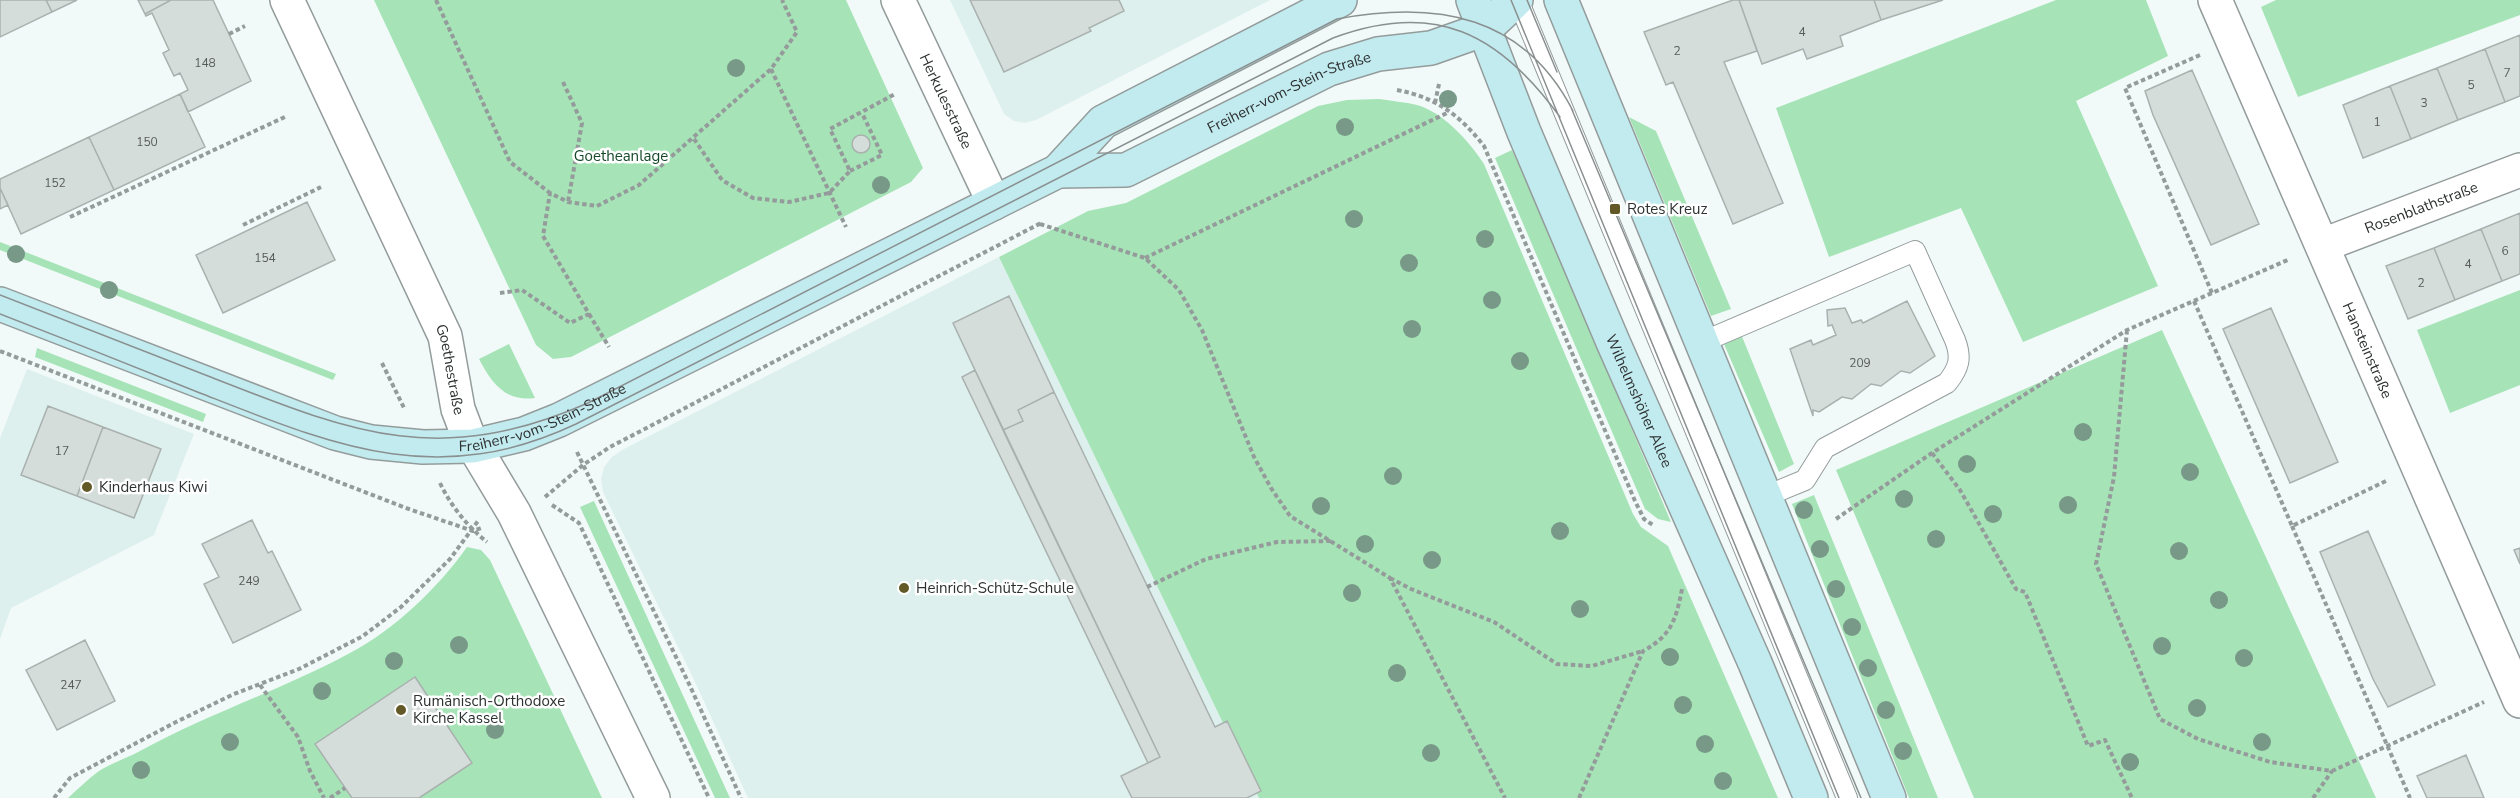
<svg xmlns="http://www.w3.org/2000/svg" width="2520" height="798" font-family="'Nunito Sans',sans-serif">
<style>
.built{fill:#ddf0ee}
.green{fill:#a6e4b7}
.building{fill:#d5ddda;stroke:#a9b1ae;stroke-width:1.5}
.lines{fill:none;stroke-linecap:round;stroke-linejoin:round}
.lane-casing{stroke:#949c9b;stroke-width:22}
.street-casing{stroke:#949c9b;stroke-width:36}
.secondary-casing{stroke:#949c9b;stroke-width:36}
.path{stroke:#959b9b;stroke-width:4;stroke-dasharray:4.5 3;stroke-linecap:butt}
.lane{stroke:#fff;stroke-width:20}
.street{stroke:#fff;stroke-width:33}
.secondary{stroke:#c2ebf0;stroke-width:33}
.tram{stroke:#8a9090;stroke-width:1.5}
.tree{fill:#789987}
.poi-dot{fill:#635926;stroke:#fff;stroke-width:2}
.labels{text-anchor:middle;stroke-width:5;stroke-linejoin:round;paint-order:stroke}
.number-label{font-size:12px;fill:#585c5b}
.street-label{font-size:15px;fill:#2e3131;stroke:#fff}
.park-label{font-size:15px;fill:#154929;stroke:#fff}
.poi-label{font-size:15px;fill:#2e3131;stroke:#fff;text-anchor:start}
</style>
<rect width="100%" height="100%" fill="#f1faf9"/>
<path class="built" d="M950 0H1270L1036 120 1025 123 1014 121 1004 114Z
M999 257 1259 798H748L696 684 603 492 601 479 604 467 612 457 622 450Z
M27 369 194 434 154 535 11 608 0 639V438Z"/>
<path class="green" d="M374 0H846L923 168 911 182 571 357 553 359 536 345Z
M2056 0H2146L2168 56 2076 101 2158 286 2023 342 1961 208 1829 257 1776 108Z
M2276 0H2520V15L2298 97 2261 7Z
M1379 99C1391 101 1405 102 1417 105 1443 112 1470 142 1484 164L1633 514 1641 527 1668 546 1778 798H1259L999 257 1088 211 1126 203 1318 106 1347 100Z
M1629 117 1656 131 1731 309 1711 316Z
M1512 150 1529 185 1671 522 1658 519 1645 509 1495 158Z
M0 242 336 374 333 380 0 250Z
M2520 290V385L2450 413 2417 330Z
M2162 330 2376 798H1974L1836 470Z
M1741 334 1794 464 1779 472 1724 344Z
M509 344 535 398C506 402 492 384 479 359Z
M37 348 206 414 203 422 35 357Z
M1814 495 1938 798H1909L1792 504Z
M594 501 730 798H715L580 507Z
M467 547 481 550 490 560 602 798H68C78 789 88 779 99 771 112 763 127 758 140 751 208 714 281 690 350 653 394 630 438 588 467 547Z"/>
<path class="building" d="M0 0H46L52 12 0 37Z
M46 0H77L52 12Z
M138 0H171L145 14Z
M213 0 251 81 188 112 180 94 188 90 180 73 174 76 163 53 169 50 152 13 146 16 145 14 171 0Z
M970 0H1119L1124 11 1089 28 1091 31 1004 72Z
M1733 0H1739L1757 51 1724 62 1783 203 1733 224 1673 82 1666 85 1644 32Z
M1739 0H1874L1881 20 1840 36 1843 46 1807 59 1803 49 1762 64Z
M1874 0H1943L1881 20Z
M2520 35V96L2505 102 2485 49Z
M2485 49 2505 102 2458 120 2437 68Z
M2437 68 2458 120 2411 139 2390 86Z
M2192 70 2259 224 2211 245 2153 115 2145 91Z
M2390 86 2411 139 2363 158 2343 105Z
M180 94 205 147 114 190 89 137Z
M852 144a9 9 0 1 1 18 0a9 9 0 1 1-18 0Z
M89 137 114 190 21 234 0 188V179Z
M0 188 8 205 0 209Z
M307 202 335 260 223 313 196 255Z
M2520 213V274L2502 281 2481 229Z
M2481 229 2502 281 2455 300 2434 248Z
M2434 248 2455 300 2408 319 2386 266Z
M1009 296 1054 392 1018 410 1023 421 1003 430 953 323Z
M1907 301 1935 356 1910 373 1901 371 1881 386 1871 384 1852 399 1842 397 1819 412 1813 410V416L1790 349 1811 340 1813 345 1836 335 1832 325 1828 326 1827 310 1845 308 1852 323 1861 320 1863 323Z
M2271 308 2338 462 2290 483 2223 329Z
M975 370 1160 757 1148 763 962 377Z
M1054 392 1215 727 1227 721 1261 791 1247 798H1132L1121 776 1160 757 1003 430 1023 421 1018 410Z
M48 406 103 427 77 496 21 475Z
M103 427 161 449 134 518 77 496Z
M252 520 268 553 272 551 301 610 233 643 204 584 219 577 202 544Z
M2368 531 2435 685 2388 707 2373 679 2320 552Z
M2520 548V564L2514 550Z
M85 640 115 701 57 730 26 670Z
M415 677 472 763 419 798H352L315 744Z
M2466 755 2484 798H2427L2417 776Z"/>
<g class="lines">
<defs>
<path id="lane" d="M1518 0 1847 798
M1700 343 1915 251 1955 340C1962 358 1959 368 1947 383L1825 448 1805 480 1764 497"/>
<g id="street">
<path id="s1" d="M287 0 445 336 458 409 469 438 514 513 653 798"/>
<path id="s2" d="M898 0 994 203"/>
<path id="s3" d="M2215 0 2520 701"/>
<path id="s4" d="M2323 245 2520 170"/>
</g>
<g id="secondary">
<path id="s5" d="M1473 0 1524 132 1613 342 1755 663 1811 798"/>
<path d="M1561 0 1889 798"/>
<path id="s6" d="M1058 171 1126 170 1329 69 1378 54 1431 48 1485 29 1516 0"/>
<path id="s7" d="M0 304 335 433 371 442 423 447 473 446 524 434 559 420 1058 171 1103 122 1340 0"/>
</g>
</defs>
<use href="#lane" class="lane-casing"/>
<use href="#street" class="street-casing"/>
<use href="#secondary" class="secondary-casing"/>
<path class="path" d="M436 0 510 162 550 193
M229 34 245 26
M2200 55 2125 88 2212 293
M771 69 846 227
M563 82 582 123 568 202
M1397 90C1435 97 1460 115 1484 146L1635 501 1644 519 1653 525
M1435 103 1439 84
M694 139 722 180 753 198 789 202 829 193 850 171 830 129 895 94
M850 171 882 155 862 113
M70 217 287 116
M1040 224 1145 258 1179 290 1202 330 1254 457 1271 488 1290 516 1390 578 1505 798
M243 225 321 187
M1145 258 1449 112
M500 293 522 290 570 323 589 314 543 236 550 193 568 202 597 206 639 185 771 69 797 32 782 0
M2194 301 2292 526 2386 481
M589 314 609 347
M2127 330 2114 477 2096 564 2160 719 2198 739 2270 762 2332 771 2484 702
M0 351 406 508 473 531 481 528
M382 363 404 408
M577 452 690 686 741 798
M1932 453 1960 490 2016 589 2025 592 2088 746 2105 740 2132 798
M440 483C451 506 467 526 487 542
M545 497 583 465 610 447 1041 223
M552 505 579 523 709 798
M1836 519 1932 453 2127 330 2290 259
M2292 526 2410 798
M1390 578 1411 589 1494 622 1557 664 1592 666 1643 651
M1147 587 1206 559 1277 542 1331 541
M260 685 298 737 310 771 324 798
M54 798 70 778 176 722 234 694 299 669 363 636 401 607 450 559 478 521
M330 798 345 788
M1579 798 1643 651C1671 636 1676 620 1682 589
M2313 798 2332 771"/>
<use href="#lane" class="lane"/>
<use href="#street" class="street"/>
<use href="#secondary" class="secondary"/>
<path class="tram" d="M1511 0 1839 798
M1527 0 1557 72
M1570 105 1861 798
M0 295C69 322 138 349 208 376 351 432 437 469 588 403L1337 19C1439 0 1524 16 1573 111
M0 314C67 340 133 366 200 393 333 445 436 490 576 424L1333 38C1435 0 1499 33 1560 117"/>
</g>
<g class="tree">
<circle cx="736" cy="68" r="9"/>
<circle cx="1448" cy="99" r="9"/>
<circle cx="1345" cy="127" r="9"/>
<circle cx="881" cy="185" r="9"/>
<circle cx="1354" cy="219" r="9"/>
<circle cx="1485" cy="239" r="9"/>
<circle cx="16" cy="254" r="9"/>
<circle cx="1409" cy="263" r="9"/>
<circle cx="109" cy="290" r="9"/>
<circle cx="1492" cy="300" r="9"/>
<circle cx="1412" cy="329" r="9"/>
<circle cx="1520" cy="361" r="9"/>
<circle cx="2083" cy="432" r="9"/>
<circle cx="1967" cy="464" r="9"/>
<circle cx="2190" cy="472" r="9"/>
<circle cx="1393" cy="476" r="9"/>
<circle cx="1904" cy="499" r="9"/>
<circle cx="2068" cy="505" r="9"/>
<circle cx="1321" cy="506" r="9"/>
<circle cx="1804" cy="510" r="9"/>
<circle cx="1993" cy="514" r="9"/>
<circle cx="1560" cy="531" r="9"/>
<circle cx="1936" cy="539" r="9"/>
<circle cx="1365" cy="544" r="9"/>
<circle cx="1820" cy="549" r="9"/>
<circle cx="2179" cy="551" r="9"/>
<circle cx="1432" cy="560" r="9"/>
<circle cx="1836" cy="589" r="9"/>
<circle cx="1352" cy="593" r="9"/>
<circle cx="2219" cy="600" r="9"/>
<circle cx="1580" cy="609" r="9"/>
<circle cx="1852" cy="627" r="9"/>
<circle cx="459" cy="645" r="9"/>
<circle cx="2162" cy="646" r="9"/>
<circle cx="1670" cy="657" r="9"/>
<circle cx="2244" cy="658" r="9"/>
<circle cx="394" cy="661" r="9"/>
<circle cx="1868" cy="668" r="9"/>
<circle cx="1397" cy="673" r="9"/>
<circle cx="322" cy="691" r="9"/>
<circle cx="1683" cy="705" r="9"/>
<circle cx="2197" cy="708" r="9"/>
<circle cx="1886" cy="710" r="9"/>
<circle cx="495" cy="730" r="9"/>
<circle cx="230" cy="742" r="9"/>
<circle cx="2262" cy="742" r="9"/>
<circle cx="1705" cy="744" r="9"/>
<circle cx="1903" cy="751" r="9"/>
<circle cx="1431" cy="753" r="9"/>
<circle cx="2130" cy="762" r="9"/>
<circle cx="141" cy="770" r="9"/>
<circle cx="1723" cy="781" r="9"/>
</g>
<g class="poi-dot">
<rect x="1609" y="203" width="12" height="12" rx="3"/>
<circle cx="87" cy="487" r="6"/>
<circle cx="904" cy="588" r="6"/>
<circle cx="401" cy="710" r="6"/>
</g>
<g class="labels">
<g class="number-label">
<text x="1802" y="36">4</text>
<text x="1677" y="55">2</text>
<text x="205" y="67">148</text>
<text x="2507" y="77">7</text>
<text x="2471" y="89">5</text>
<text x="2424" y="107">3</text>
<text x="2377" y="126">1</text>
<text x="147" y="146">150</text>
<text x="55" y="187">152</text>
<text x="2505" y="255">6</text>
<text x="265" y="262">154</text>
<text x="2468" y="268">4</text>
<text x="2421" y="287">2</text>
<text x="1860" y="367">209</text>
<text x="62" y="455">17</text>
<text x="249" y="585">249</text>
<text x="71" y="689">247</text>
</g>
<g class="street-label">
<text dy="5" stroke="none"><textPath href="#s6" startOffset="249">Freiherr-vom-Stein-Straße</textPath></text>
<text dy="5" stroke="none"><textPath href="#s2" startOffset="112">Herkulesstraße</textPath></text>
<text dy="5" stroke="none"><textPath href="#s4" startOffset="105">Rosenblathstraße</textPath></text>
<text dy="5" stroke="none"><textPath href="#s3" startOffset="382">Hansteinstraße</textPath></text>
<text dy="5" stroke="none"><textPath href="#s1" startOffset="405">Goethestraße</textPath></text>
<text dy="5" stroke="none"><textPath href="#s5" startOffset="434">Wilhelmshöher Allee</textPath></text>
<text dy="5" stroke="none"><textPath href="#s7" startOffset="573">Freiherr-vom-Stein-Straße</textPath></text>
</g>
<g class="park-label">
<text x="621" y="161">Goetheanlage</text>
</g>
<g class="poi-label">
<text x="1627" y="214">Rotes Kreuz</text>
<text x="99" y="492">Kinderhaus Kiwi</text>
<text x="916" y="593">Heinrich-Schütz-Schule</text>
<text x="413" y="706">Rumänisch-Orthodoxe<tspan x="413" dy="17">Kirche Kassel</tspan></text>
</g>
</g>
</svg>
